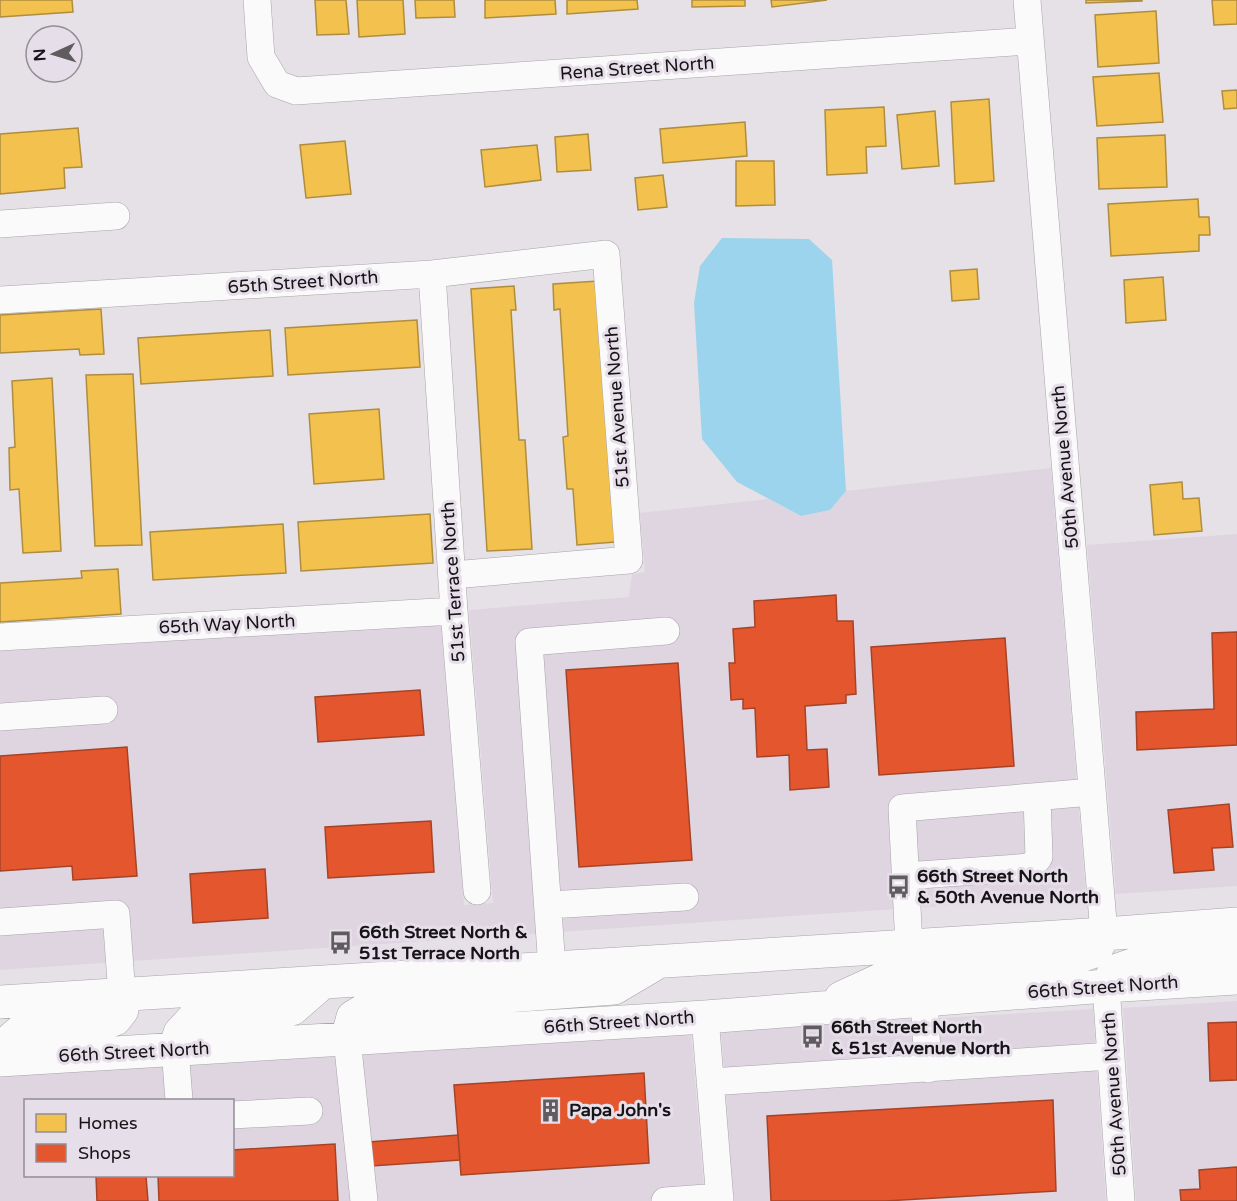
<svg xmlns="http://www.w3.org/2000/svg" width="1237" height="1201" font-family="'Varela Round',sans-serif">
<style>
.built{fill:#ded5e0;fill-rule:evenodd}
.water{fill:#9cd4ed}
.homes{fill:#f2c14e;stroke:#b08d3e;stroke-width:1.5}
.shops{fill:#e4572e;stroke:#a64327;stroke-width:1.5}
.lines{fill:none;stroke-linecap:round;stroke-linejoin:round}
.minor-casing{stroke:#a7a3a8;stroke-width:28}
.major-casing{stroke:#a7a3a8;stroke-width:34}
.minor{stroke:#fbfafb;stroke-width:27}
.major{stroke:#fbfafb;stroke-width:33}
.labels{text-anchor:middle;stroke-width:6;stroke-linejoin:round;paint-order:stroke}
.street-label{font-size:18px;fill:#171417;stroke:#e6dee9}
.poi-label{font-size:18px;font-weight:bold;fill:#171417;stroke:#e6dee9;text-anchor:start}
</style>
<rect width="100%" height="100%" fill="#e5e1e6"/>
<path class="built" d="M1051 468 1086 896 0 970V651L441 625 464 905 493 903 469 610 629 597 632 574 645 572 640 513 768 499 801 516 830 510 846 491Z
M1237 534V886L1116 894 1087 545Z
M1237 1001V1201H1136L1123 1008Z
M1093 1009 1106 1201H734L721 1031Z
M691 1033 705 1201H0V1075ZM26 1100H232V1176H26Z"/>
<path class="water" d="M722 238 809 239 832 260 846 491 830 510 801 516 737 482 702 439 694 303 700 266Z"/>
<path class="homes" d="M0 0H72L73 12 0 17Z
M315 0H346L349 34 317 35Z
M357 0H403L405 34 359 37Z
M415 0H454L455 17 416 18Z
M485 0H555L556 14 485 18Z
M567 0H637L638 9 567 14Z
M692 0H745V6L692 7Z
M771 0H827L772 7Z
M1086 0H1142V1L1086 3Z
M1212 0H1237V24L1214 25Z
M1156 11 1159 63 1098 67 1095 15Z
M1159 73 1163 122 1097 126 1093 77Z
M1237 90V108L1224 109 1222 91Z
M989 99 994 181 955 184 951 102Z
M884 107 886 146 866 147 867 173 827 175 825 110Z
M935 111 939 166 902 169 897 115Z
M745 122 747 156 663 163 660 129Z
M78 128 82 167 64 168 65 188 0 194V134Z
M588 134 591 170 557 172 555 137Z
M1165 135 1167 187 1099 189 1097 138Z
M345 141 351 194 306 198 300 145Z
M537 145 541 180 485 187 481 150Z
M736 161H774L775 205 736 206Z
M663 175 667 207 638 210 635 178Z
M1198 199 1199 217H1209L1210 235H1199V251L1111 256 1108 204Z
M977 269 979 299 952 301 950 271Z
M1163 277 1166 320 1126 323 1124 280Z
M598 281 615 542 577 545 573 489H567L563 437 568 436 560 309 554 310 553 284Z
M514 286 516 310H511L519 440H525L532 549 487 551 471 289Z
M101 309 104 354 80 355 79 349 0 353V315Z
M417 320 420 367 288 375 285 328Z
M270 330 273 376 141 384 138 338Z
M133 374 142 545 95 546 86 375Z
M52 378 61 551 23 553 19 489 10 490 9 448 15 447 12 381Z
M379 409 384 479 314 484 309 414Z
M1182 482 1183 499 1199 498 1202 531 1154 535 1150 485Z
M430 514 433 563 301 571 298 522Z
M283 524 286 573 153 580 150 532Z
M118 569 121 614 0 622V583L82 578 81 571Z"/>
<path class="shops" d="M836 595 837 621H853L856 694 846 695V703L805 706 807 750 827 749 829 787 790 790 789 755 757 757 755 708 743 709V699L731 700 729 663H735L733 629 755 627 754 601Z
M1237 632V745L1137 750 1136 712 1214 709 1212 633Z
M1005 638 1014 766 879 775 871 647Z
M678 663 692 860 579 867 566 670Z
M420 690 424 735 318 742 315 697Z
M127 747 137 876 73 880 72 866 0 871V756Z
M1229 804 1233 847 1212 848 1214 870 1174 873 1168 810Z
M431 821 434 872 328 878 325 827Z
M265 869 268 918 193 923 190 874Z
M1237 1022V1080L1210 1081 1208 1023Z
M644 1073 649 1163 461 1175 454 1085Z
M1053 1100 1056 1191 885 1201H771L767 1116Z
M458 1135 460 1160 371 1166 369 1142Z
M335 1144 338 1201H159L158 1176H232V1150Z
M1237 1167V1201H1181L1180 1190 1200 1189 1199 1170Z
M96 1176H146L148 1201H97Z"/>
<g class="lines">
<defs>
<path id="minor" d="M257 0 261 57 277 84 296 91 1030 41
M1027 0 1104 934
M0 224 116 216
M432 274 454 611 477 891
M0 300 432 274 606 254 629 560 453 575
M0 637 454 611
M0 717 104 710
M905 876 1031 867 1039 857 1037 797
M549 905 685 897
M0 922 116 914 122 995
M909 946 902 808 1092 792
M552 968 529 642 666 631
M1106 986 1121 1201
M924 1000 928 1069
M705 1017 720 1201
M347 1039 364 1201
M175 1049 179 1100
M710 1082 1111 1056
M232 1115 309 1111
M665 1201 720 1197"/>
<path id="major" d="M1109 982 1115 971 1152 958 1237 952
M841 998 891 975 1063 962 1095 951 1104 934
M0 1002 1104 934 1237 924
M347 1039 353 1017 371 1006 614 988 653 965
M0 1049 22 1030 100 1024 115 1019 122 1010V995
M175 1049 180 1033 192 1020 208 1017 292 1009 323 982
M0 1060 705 1017 1106 986 1237 978"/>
</defs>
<use href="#minor" class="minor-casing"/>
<use href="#major" class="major-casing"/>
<use href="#minor" class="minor"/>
<use href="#major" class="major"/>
</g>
<defs>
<symbol id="bus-bare" viewBox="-9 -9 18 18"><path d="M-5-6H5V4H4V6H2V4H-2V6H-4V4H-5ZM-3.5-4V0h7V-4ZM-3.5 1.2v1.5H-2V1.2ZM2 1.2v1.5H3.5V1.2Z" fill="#5f5c5f" stroke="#e6dee9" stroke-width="2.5" paint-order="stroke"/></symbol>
<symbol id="building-bare" viewBox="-9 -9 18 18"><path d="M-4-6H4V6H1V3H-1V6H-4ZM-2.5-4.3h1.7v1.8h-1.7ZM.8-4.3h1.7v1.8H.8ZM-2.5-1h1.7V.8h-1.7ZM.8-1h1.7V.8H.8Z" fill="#5f5c5f" stroke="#e6dee9" stroke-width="2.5" paint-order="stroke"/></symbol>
</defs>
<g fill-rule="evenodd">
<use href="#bus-bare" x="882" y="870" width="33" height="33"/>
<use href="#bus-bare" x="324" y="926" width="33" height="33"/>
<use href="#bus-bare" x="796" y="1020" width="33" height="33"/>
<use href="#building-bare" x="534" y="1094" width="33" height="33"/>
</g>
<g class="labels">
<g class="street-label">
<text transform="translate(637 68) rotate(-4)" y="6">Rena Street North</text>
<text transform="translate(303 282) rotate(-4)" y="6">65th Street North</text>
<text transform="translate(617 407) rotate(-94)" y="6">51st Avenue North</text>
<text transform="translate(1065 467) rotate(-95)" y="6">50th Avenue North</text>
<text transform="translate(453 582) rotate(-94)" y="6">51st Terrace North</text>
<text transform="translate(227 624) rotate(-3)" y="6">65th Way North</text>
<text transform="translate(1103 987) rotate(-4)" y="6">66th Street North</text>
<text transform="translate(619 1022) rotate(-4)" y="6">66th Street North</text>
<text transform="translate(134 1052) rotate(-3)" y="6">66th Street North</text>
<text transform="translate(1114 1094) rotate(-94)" y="6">50th Avenue North</text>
</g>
<g class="poi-label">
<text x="917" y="882">66th Street North<tspan x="917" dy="21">&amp; 50th Avenue North</tspan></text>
<text x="359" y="938">66th Street North &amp;<tspan x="359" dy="21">51st Terrace North</tspan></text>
<text x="831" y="1033">66th Street North<tspan x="831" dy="21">&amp; 51st Avenue North</tspan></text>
<text x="569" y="1116">Papa John's</text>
</g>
</g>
<rect x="24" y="1099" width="210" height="78" fill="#e6dee9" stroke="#938d95" stroke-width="1.5"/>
<rect x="36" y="1114" width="30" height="18" fill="#f2c14e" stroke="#938d95" stroke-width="1.5"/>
<text x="78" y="1129" font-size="18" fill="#171417">Homes</text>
<rect x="36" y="1144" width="30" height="18" fill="#e4572e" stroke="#938d95" stroke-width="1.5"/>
<text x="78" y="1159" font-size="18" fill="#171417">Shops</text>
<g transform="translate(54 54) rotate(266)"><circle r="28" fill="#e6dee9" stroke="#938d95" stroke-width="1.5"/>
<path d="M0-4.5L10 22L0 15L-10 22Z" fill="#5f5c5f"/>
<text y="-9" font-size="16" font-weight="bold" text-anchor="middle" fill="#171417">N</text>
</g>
</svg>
